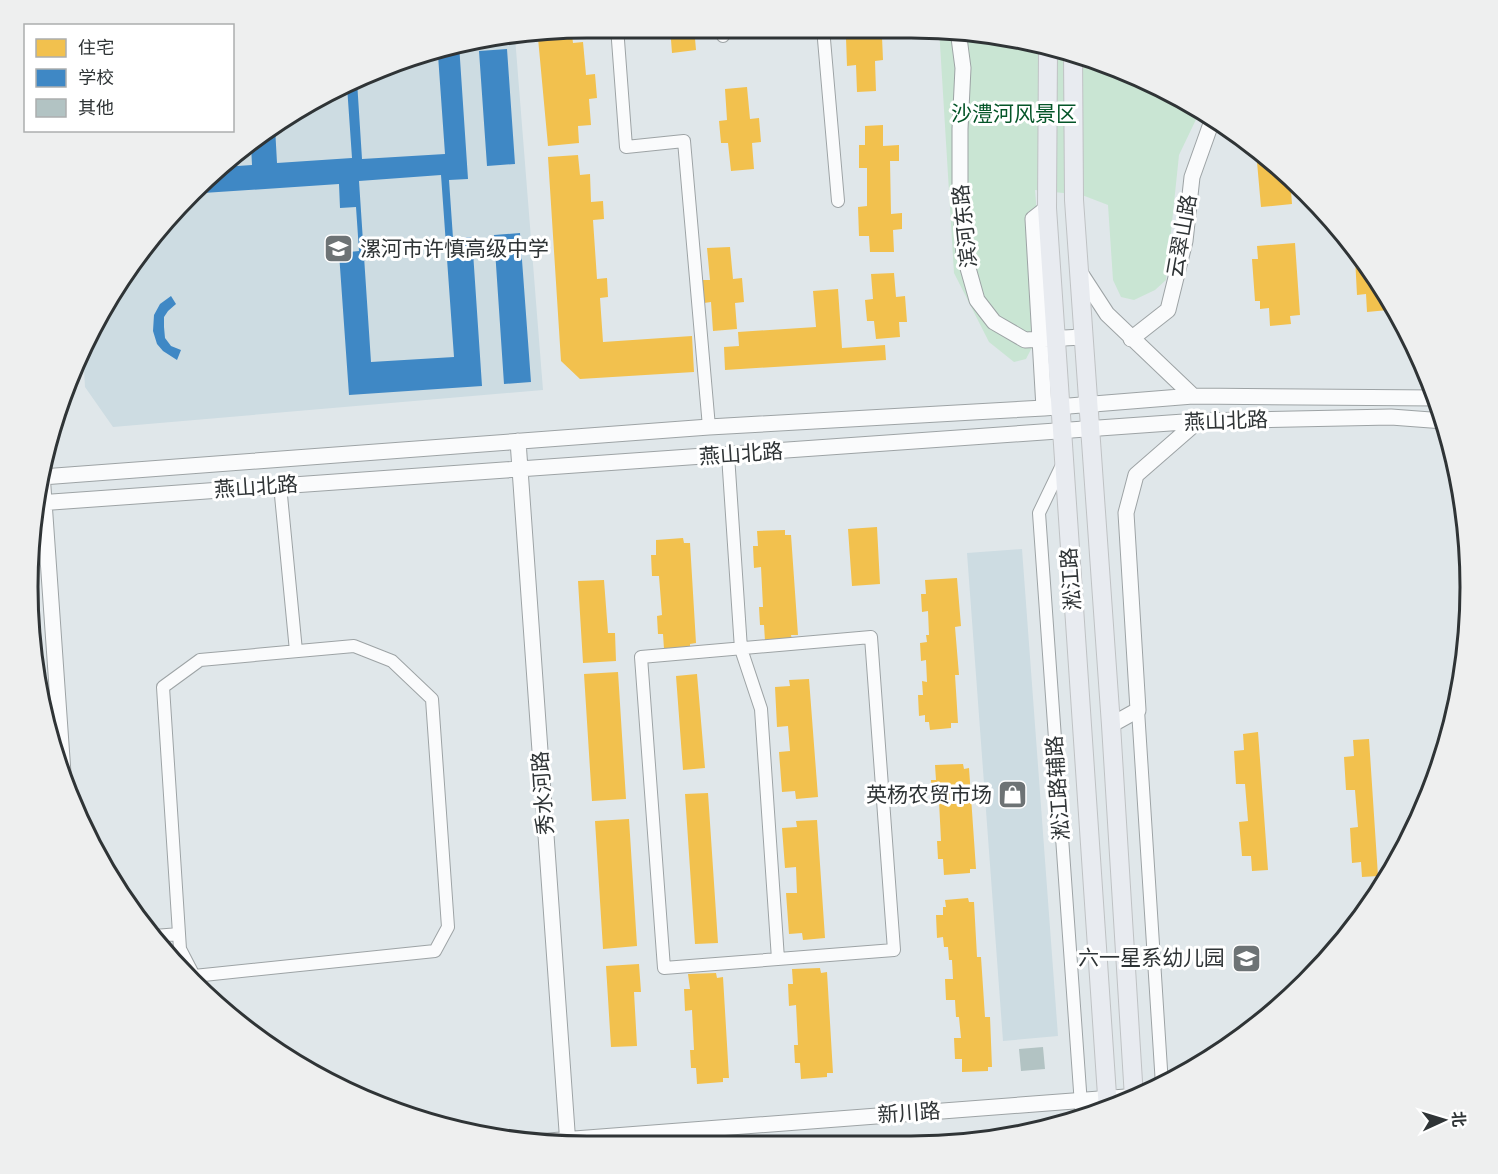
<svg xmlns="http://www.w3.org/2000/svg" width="1498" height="1174" font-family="Ubuntu,'Noto Sans SC',sans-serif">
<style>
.built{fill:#cddce2}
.park{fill:#c9e5d3}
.homes{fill:#f2c14e}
.schools{fill:#3f88c5;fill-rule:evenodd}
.building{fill:#b2c3c3}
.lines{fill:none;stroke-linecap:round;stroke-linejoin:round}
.minor-casing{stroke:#9da3a5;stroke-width:14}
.tertiary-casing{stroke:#9da3a5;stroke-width:17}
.primary-casing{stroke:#bfc2c4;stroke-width:20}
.minor{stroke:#fafbfc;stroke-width:12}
.tertiary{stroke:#fafbfc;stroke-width:15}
.primary{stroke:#e8ebf0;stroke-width:18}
.labels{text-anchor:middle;stroke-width:6;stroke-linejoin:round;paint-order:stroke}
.park-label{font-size:21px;fill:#045528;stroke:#fff}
.street-label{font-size:21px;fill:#2f3436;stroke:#fff}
.poi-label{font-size:21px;fill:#2f3436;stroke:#fff;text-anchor:end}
.rim{fill:none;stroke:#2f3436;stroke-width:3}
</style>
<rect width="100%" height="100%" fill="#e0e7ea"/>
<path class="built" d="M515 37 543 390 113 427 85 387 83 353 102 307 191 191 307 102 442 46Z
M1022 549 1058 1036 1003 1041 967 553Z"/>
<path class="park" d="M939 28H947L1091 57 1191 102 1201 109 1179 155 1166 280 1155 290 1134 300 1121 297 1113 280 1108 205 1082 195 1035 190 1046 320 1026 359 1014 362 989 342 954 273Z"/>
<path class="homes" d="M670 27H694L696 50 672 53Z
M851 28H874V37H882L883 60 875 61 876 91 857 92 856 65 847 66 846 38H852Z
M572 35 573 43 583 42 586 75 595 74 597 98 589 99 591 125 578 126 579 143 548 146 538 38Z
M747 87 750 119 759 118 761 142 752 143 754 169 731 171 728 143H721L719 121 727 120 725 89Z
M883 125V146L899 145V161H890L891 214 902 213V229L893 230 894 252H870L869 236H859L858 207 867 206V168H859V145H865V126Z
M578 155 580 175 590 174 591 202 603 201 604 219 593 220 597 279 607 278 608 297 600 298 603 342 692 336 694 372 580 379 561 361 548 157Z
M1273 161 1290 178 1292 204 1261 207 1257 162Z
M1295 243 1300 315 1290 316 1291 324 1270 326 1269 308 1260 309V301H1255L1252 259H1258L1257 246Z
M730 247 733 279 742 278 744 302 735 303 737 329 713 331 711 302 704 303 702 280H710L707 248Z
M1355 257 1391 301 1387 302 1388 310 1367 312 1366 294 1357 295Z
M894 273 896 297 905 296 907 322H899L900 337 876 339 874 321H867L865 300 873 299 871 274Z
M838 289 842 348 885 345 886 360 725 370 724 347 739 346 738 332 816 327 813 291Z
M877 527 880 584 852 586 848 529Z
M785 530V535H791L798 635H791L792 640 765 641 764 625H760L759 607H763L761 567 754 568 753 546H758L757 531Z
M683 538 684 543H690L696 643 690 644V648L664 649 663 634H658L657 616 662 615 659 576H652L651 555H656V540Z
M957 578 961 626 955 627 959 675H955L958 723H951V728L930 730 929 722H925V715L919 716 918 695H923L922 681 927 682 926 660 921 661 920 643 927 642 926 635H929L928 611 922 612 921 594H926L925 580Z
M604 580 608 633H615L616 661 583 663 578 581Z
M618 672 626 799 592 801 584 674Z
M697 674 705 768 683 770 676 676Z
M809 679 818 797 796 799 795 791 782 792 779 752 790 751 788 726 777 727 775 687 790 686 789 680Z
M1258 732 1268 870 1252 871 1251 856H1242L1239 822 1248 821 1245 784H1236L1234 751 1244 750 1243 734Z
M1369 739 1378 876 1362 877 1361 862 1352 863 1350 828 1358 827 1355 790H1346L1344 757 1354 756 1353 740Z
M963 764 964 769 969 768 976 869H970V873L944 875 943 859H938L937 841H941L939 801 932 802 931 780H936L935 765Z
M708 793 718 943 695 944 685 794Z
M629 819 637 946 603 949 595 821Z
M817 820 825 938 803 940 802 933 789 934 786 893H797L796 867 785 868 782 828 797 827 796 821Z
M968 898 969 902H974L977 957H981L985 1017H990L992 1067H988V1071L962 1072V1059H955L954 1038H961L959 1017H956L955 1000H946L945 979H953L952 960H949L948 947H944L943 937 937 938 936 915H943V907H946L945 900Z
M639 964 641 992H634L637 1046 611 1047 606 966Z
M820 968 821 973 827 972 833 1073H827V1077L801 1079 800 1063H795L794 1045H798L796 1005 789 1006 788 984H793L792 969Z
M716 973 717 978 723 977 729 1078H723V1082L697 1084 696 1068H691L690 1050H694L692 1010 685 1011 684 989H690L688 974Z"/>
<path class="schools" d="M459 44 468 179 449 180 453 238 472 237 482 386 349 395 339 253 359 251 356 207 340 208 339 184 188 194 223 167 252 165 251 145 275 127 277 163 352 158 347 86 357 81 362 159 445 154 438 55 419 56 442 46ZM441 175 454 357 371 362 359 181Z
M507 49 515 164 487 166 479 51Z
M520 233 531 382 504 384 494 235Z
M171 296 176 304 168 311 164 317V327L165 338 171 346 181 350 177 360 163 351 157 344 153 331 154 315 160 304Z"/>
<path class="building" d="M1043 1047 1045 1069 1021 1071 1019 1049Z"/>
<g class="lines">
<defs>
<path id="minor" d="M617 27 626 147 684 141 709 427
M723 27V36
M823 28 838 201
M728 455 741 649 761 709 778 959
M1063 463 1039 513 1082 1119
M280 485 296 651
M871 637 894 950 664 968 641 657Z
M354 646 392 661 432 699 448 927 435 951 194 976 180 949 163 687 200 660Z
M1138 710 1162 1085
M155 936 179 934"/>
<path id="tertiary" d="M958 30 963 68 960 129V188L964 254 977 300 994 322 1025 340 1083 337
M1079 271 1107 314 1193 396
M1131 339 1168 310 1185 241 1192 177 1213 118
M1044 408 1033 219 1047 208
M518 441 568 1145
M42 473 63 773
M42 477 709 427 1044 408 1193 396 1437 398
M38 503 1198 421 1391 417 1444 421
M1111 725 1138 710 1126 513 1136 475 1198 421
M535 1142 1139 1096"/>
<path id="primary" d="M1048 48 1047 208 1108 1110
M1073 53 1074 200 1111 725 1134 1098"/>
</defs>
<use href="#minor" class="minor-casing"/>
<use href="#tertiary" class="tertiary-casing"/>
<use href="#primary" class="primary-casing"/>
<use href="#minor" class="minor"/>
<use href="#tertiary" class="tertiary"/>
<use href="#primary" class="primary"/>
</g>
<defs>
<symbol id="school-square" viewBox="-11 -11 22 22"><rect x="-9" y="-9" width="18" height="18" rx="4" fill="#6d7375" stroke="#fff"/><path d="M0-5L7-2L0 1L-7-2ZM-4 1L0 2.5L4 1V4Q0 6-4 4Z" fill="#fff"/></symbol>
<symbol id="shop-square" viewBox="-11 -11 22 22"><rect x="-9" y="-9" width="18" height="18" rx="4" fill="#6d7375" stroke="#fff"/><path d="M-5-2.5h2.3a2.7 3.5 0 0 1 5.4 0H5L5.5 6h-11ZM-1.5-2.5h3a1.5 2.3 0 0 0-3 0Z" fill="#fff"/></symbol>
</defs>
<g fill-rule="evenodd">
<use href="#school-square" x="322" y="232" width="33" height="33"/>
<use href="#shop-square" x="996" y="778" width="33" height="33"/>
<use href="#school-square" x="1230" y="942" width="33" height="33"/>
</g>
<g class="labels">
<g class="park-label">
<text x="1014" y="121">沙澧河风景区</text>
</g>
<g class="street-label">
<text transform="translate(965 226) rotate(-96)" y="7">滨河东路</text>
<text transform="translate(1182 236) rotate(-80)" y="7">云翠山路</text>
<text transform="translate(1226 421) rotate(-2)" y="7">燕山北路</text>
<text transform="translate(741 454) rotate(-4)" y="7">燕山北路</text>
<text transform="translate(256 487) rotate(-4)" y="7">燕山北路</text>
<text transform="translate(1071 579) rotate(-94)" y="7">淞江路</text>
<text transform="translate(1058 788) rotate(-94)" y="7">淞江路辅路</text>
<text transform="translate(543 793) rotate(-94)" y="7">秀水河路</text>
<text transform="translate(909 1113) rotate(-4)" y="7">新川路</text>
</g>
<g class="poi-label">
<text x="360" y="256" text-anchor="start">漯河市许慎高级中学</text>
<text x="992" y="802">英杨农贸市场</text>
<text x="1225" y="965">六一星系幼儿园</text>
</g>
</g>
<path d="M0 0H1498V1174H0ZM587 38H911A549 549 0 0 1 1460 587V587A549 549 0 0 1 911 1136H587A549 549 0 0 1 38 587V587A549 549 0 0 1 587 38Z" fill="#eeefef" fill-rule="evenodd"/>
<path class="rim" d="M587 38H911A549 549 0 0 1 1460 587V587A549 549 0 0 1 911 1136H587A549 549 0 0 1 38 587V587A549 549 0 0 1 587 38Z"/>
<rect x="24" y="24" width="210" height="108" fill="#ffffff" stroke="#acaeaf" stroke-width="1.5"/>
<rect x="36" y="39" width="30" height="18" fill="#f2c14e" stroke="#acaeaf" stroke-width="1.5"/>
<text x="78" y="54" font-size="18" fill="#2f3436">住宅</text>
<rect x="36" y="69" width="30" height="18" fill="#3f88c5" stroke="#acaeaf" stroke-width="1.5"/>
<text x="78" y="84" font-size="18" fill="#2f3436">学校</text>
<rect x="36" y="99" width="30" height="18" fill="#b2c3c3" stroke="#acaeaf" stroke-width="1.5"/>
<text x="78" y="114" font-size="18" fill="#2f3436">其他</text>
<g transform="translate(1444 1120) rotate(86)" stroke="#ffffff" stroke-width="4.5" paint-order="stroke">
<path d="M0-4.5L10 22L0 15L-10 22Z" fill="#2f3436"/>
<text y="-9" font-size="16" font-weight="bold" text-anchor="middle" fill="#2f3436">北</text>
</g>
</svg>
